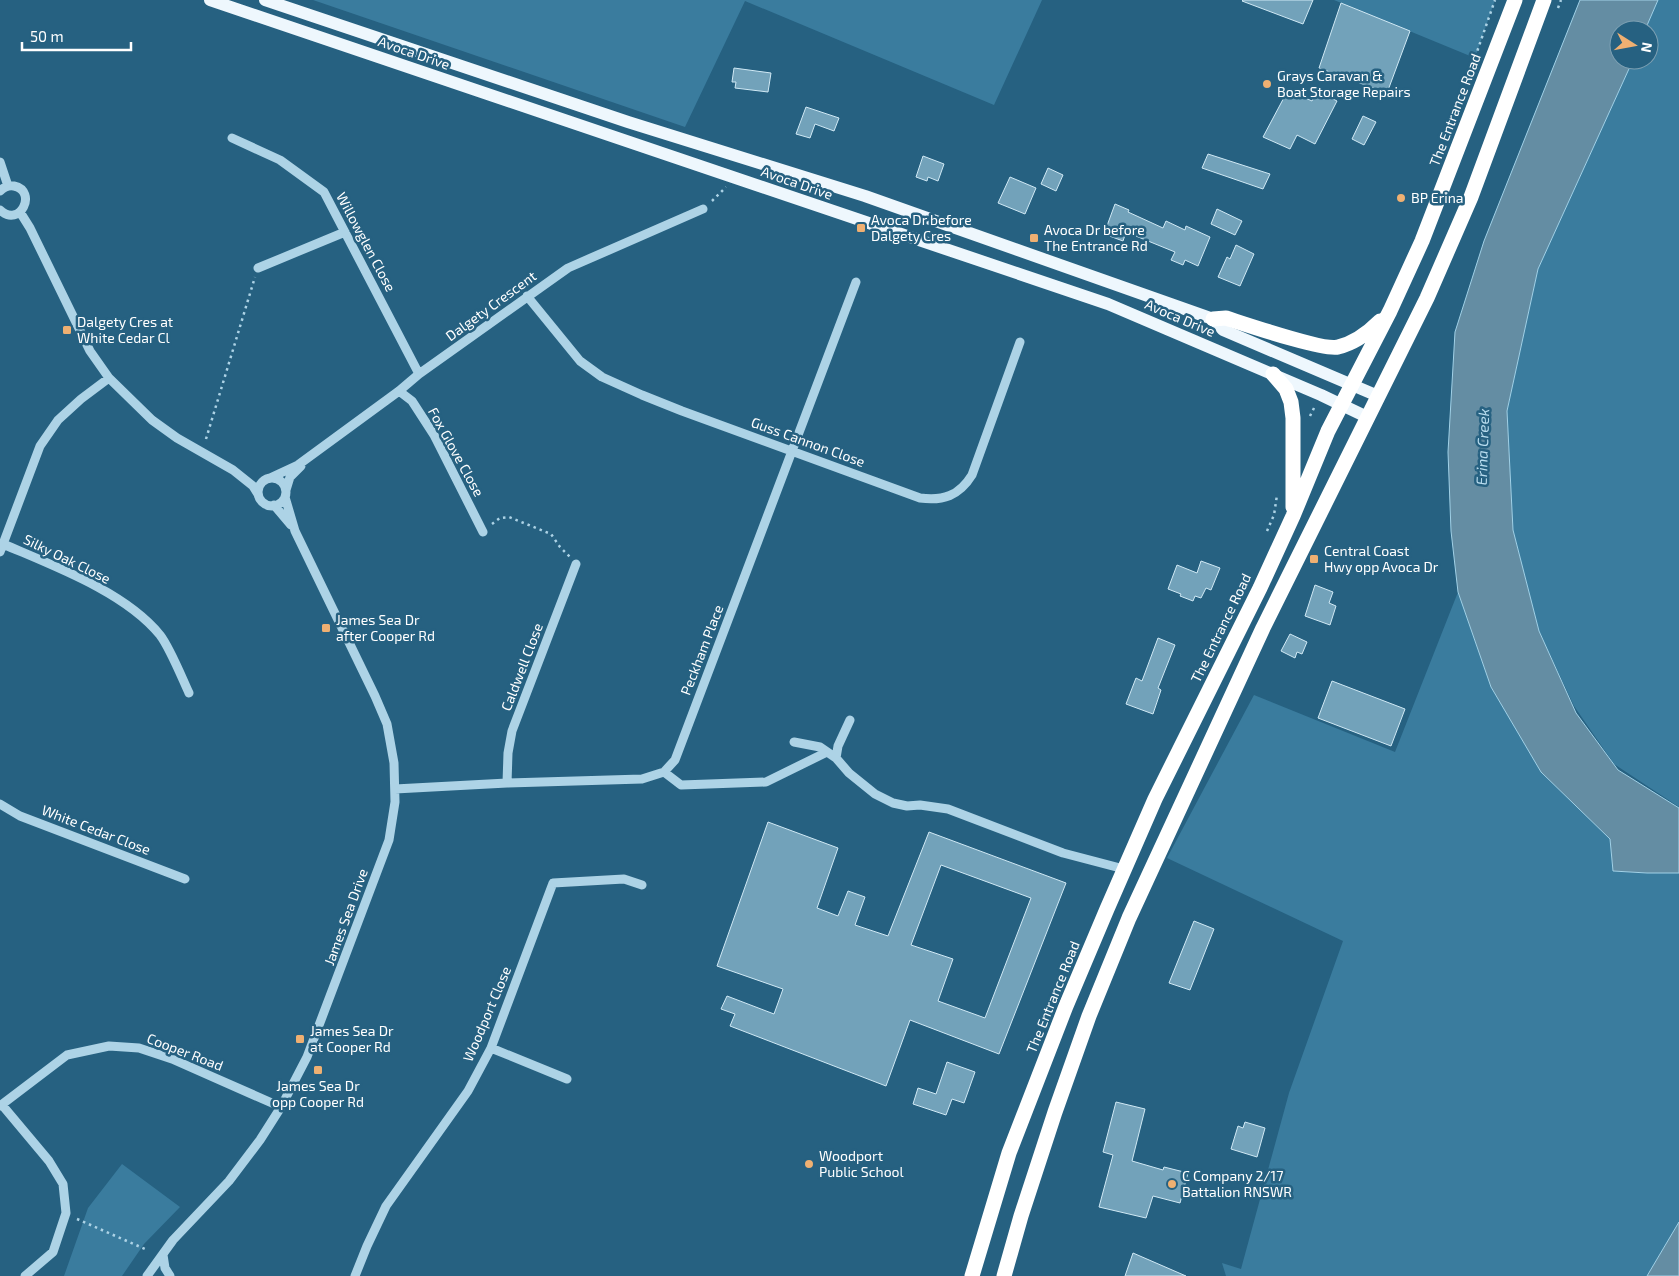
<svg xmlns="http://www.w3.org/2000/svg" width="1679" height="1276" font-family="'Exo 2',sans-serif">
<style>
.green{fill:#3a7c9e}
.water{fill:#648da3;stroke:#a1d1e7}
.building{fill:#72a2ba;stroke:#d0e9f5;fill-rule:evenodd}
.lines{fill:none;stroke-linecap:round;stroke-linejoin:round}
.path{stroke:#add3e6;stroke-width:2.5;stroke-dasharray:2.5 4;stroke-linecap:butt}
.minor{stroke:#add3e6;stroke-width:9}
.major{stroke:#eef7fd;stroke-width:12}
.highway{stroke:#fff;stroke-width:15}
.poi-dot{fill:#efb072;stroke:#266181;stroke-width:2}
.labels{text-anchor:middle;stroke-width:5;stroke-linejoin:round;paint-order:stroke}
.street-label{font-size:14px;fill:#fff;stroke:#266181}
.poi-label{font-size:14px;fill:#fff;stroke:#266181;text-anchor:start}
.water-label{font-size:15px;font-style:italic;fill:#b8dcee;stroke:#266181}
</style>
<rect width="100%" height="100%" fill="#266181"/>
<path class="green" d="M313 0H1042L994 105 745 1 685 127Z
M1334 0H1495L1475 58Z
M1658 0H1679V807L1614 764 1574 706 1539 631 1513 530 1507 411 1538 269 1633 60H1649V30H1645Z
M1458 592 1491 687 1541 772 1610 839 1613 871 1647 873H1679V1222L1647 1276H1226L1222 1263 1241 1269 1289 1093 1343 941 1167 858 1254 695 1395 752Z
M122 1164 180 1207 144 1244 122 1276H64L88 1208Z"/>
<path class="water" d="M1580 0H1658L1645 30H1619V60H1633L1538 269 1507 411 1513 530 1539 631 1576 713 1618 770 1679 808V873H1647L1613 871 1610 839 1541 772 1491 687 1458 592 1451 531 1448 452 1455 332 1484 241Z
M1679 1222V1276H1647Z"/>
<path class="building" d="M1243 0H1313L1303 24 1242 1Z
M1341 3 1410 31 1387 93 1319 68Z
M734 68 771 73 768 92 735 88 736 82H732Z
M1288 90 1312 101 1317 91 1337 101 1315 144 1297 135 1290 149 1263 137Z
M806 107 839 118 834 131 815 124 810 138 796 134Z
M1363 116 1376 122 1364 145 1352 139Z
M1208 154 1270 174 1263 189 1202 168Z
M923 156 944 164 938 181 928 177 927 181 916 177Z
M1048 168 1063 175 1056 191 1041 184Z
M1010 177 1036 188 1025 214 998 203Z
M1115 204 1129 210 1128 212 1163 228 1166 221 1185 230 1186 226 1210 237 1198 266 1185 260 1183 265 1171 260 1175 252 1126 232 1123 241 1104 234Z
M1217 209 1242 221 1235 235 1211 224Z
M1236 245 1254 254 1240 286 1218 277 1227 257 1230 259Z
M1201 561 1220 568 1211 590 1206 588 1201 598 1195 596 1193 601 1180 596 1181 594 1168 589 1177 565 1197 573Z
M1315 585 1333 592 1329 603 1336 606 1330 625 1305 616Z
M1290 634 1307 642 1302 654 1297 652 1295 658 1281 651Z
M1158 638 1175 645 1158 688 1161 690 1153 714 1126 704 1136 678 1142 681Z
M1332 681 1405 709 1391 746 1318 718Z
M768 822 838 848 817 908 838 916 848 891 865 897 855 925 888 936 929 832 1066 883 999 1054 910 1020 886 1086 730 1026 735 1014 721 1009 727 996 774 1014 783 989 717 966ZM941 865 1031 898 985 1018 938 1001 953 959 911 945Z
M1194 921 1214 929 1190 990 1169 983Z
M947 1062 975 1072 964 1103 952 1099 946 1115 913 1104 918 1088 936 1094Z
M1116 1102 1145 1109 1132 1161 1163 1170 1164 1167 1188 1173 1180 1203 1153 1196 1146 1218 1099 1207 1113 1155 1103 1152Z
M1245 1122 1265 1128 1257 1157 1231 1149 1238 1126 1243 1128Z
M1133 1253 1186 1276H1125Z"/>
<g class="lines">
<path class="path" d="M1558 8 1561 0
M1471 69 1495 0
M712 201 726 187
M1310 416 1315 406
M206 439 255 277
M492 524 500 518 509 517 551 534 560 547 570 557
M1267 531 1274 515 1277 495
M77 1219 145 1249"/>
<path class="minor" d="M232 138 280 160 324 192 419 374
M0 162 8 186
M0 191C4 187 9 185 14 186 38 191 20 229 0 210
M20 212 30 228 90 351 109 378 152 420 177 438 233 470 253 486 258 494
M258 268 345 232
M527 296 580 361 602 377 642 395 682 411 920 498C943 501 959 496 972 475L1020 342
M399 391 412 401 434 435 483 532
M270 478 298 465 399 391 419 374 568 268 703 209
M258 492a14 14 0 1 1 28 0a14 14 0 1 1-28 0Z
M286 490 290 477 301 466
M274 505 291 525
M3 544C54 566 125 592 160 635 170 648 182 678 189 693
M0 552 40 446 58 420 81 399 109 378
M794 742 820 747 836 758 849 773 875 794 893 803 907 806 920 805 948 809 1063 853 1124 869
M836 758 838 746 850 720
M664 772 681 785 766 782 827 752
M507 783 508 753 512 731 576 564
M395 789 507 783 642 779 664 772 675 760 856 282
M0 804 20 816 185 879
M491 1048 567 1079
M2 1105 49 1161 63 1184 66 1213 53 1252 25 1276
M0 1106 67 1055 109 1046 139 1048 172 1059 281 1107
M163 1255 165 1268 170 1276
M147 1276 173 1240 229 1181 260 1140 281 1107 307 1057 389 840 395 802 394 763 387 724 375 696 295 531 285 497
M355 1276 367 1246 386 1206 468 1091 491 1048 553 883 624 879 642 885"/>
<path class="major" d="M210 0 1108 304 1321 395 1367 417
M265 0 628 122 865 196 1213 319 1223 330 1378 396"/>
<path class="highway" d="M1213 319 1226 318C1245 324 1324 351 1338 347 1355 343 1368 333 1380 321
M1273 374 1286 389 1291 402 1293 418V507
M972 1276 1009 1153 1066 1006 1107 909 1155 799 1260 588 1293 516 1328 431 1390 311 1422 241 1515 0
M1004 1276 1021 1216 1055 1112 1089 1016 1129 918 1263 628 1427 298 1471 197 1544 0"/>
</g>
<g class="poi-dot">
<circle cx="1267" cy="84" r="5"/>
<circle cx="1401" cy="198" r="5"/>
<rect x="856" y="223" width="10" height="10" rx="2.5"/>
<rect x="1029" y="233" width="10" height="10" rx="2.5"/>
<rect x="62" y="325" width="10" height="10" rx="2.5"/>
<rect x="1309" y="554" width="10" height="10" rx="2.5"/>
<rect x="321" y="623" width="10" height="10" rx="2.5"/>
<rect x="295" y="1034" width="10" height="10" rx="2.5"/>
<rect x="313" y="1065" width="10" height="10" rx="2.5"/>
<circle cx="809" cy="1164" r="5"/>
<circle cx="1172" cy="1184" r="5"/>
</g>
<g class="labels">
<g class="street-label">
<text transform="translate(414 53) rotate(19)" y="5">Avoca Drive</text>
<text transform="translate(1455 110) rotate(-69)" y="5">The Entrance Road</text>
<text transform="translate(797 183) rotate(19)" y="5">Avoca Drive</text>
<text transform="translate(366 242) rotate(62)" y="5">Willowglen Close</text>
<text transform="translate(491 306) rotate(-36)" y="5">Dalgety Crescent</text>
<text transform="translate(1180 318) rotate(23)" y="5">Avoca Drive</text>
<text transform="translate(808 442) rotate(20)" y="5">Guss Cannon Close</text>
<text transform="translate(456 452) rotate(61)" y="5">Fox Glove Close</text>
<text transform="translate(67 559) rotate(26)" y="5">Silky Oak Close</text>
<text transform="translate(1221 628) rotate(-64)" y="5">The Entrance Road</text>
<text transform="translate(702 650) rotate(-69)" y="5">Peckham Place</text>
<text transform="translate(522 667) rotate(-69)" y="5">Caldwell Close</text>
<text transform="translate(96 830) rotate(21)" y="5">White Cedar Close</text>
<text transform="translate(346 917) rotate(-70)" y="5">James Sea Drive</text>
<text transform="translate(1053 997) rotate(-68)" y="5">The Entrance Road</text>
<text transform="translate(487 1014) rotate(-67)" y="5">Woodport Close</text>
<text transform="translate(185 1052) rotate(21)" y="5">Cooper Road</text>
</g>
<g class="poi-label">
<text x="1277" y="81">Grays Caravan &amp;<tspan x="1277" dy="16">Boat Storage Repairs</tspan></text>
<text x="1411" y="203">BP Erina</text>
<text x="871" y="225">Avoca Dr before<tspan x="871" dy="16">Dalgety Cres</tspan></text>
<text x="1044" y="235">Avoca Dr before<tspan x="1044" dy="16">The Entrance Rd</tspan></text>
<text x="77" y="327">Dalgety Cres at<tspan x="77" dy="16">White Cedar Cl</tspan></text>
<text x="1324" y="556">Central Coast<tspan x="1324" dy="16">Hwy opp Avoca Dr</tspan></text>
<text x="336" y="625">James Sea Dr<tspan x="336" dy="16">after Cooper Rd</tspan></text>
<text x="310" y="1036">James Sea Dr<tspan x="310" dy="16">at Cooper Rd</tspan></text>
<text x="318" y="1091" text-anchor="middle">James Sea Dr<tspan x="318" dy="16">opp Cooper Rd</tspan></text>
<text x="819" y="1161">Woodport<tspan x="819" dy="16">Public School</tspan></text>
<text x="1182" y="1181">C Company 2/17<tspan x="1182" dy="16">Battalion RNSWR</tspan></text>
</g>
<g class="water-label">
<text transform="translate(1483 447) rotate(-88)" y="5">Erina Creek</text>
</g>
</g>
<g transform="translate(1634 45) rotate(101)"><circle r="24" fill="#266181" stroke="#7da0b3"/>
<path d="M0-4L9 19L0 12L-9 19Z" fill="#efb072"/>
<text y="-8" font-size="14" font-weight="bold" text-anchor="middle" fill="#ffffff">N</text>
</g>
<path d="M22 42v8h109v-8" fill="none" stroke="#ffffff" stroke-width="2.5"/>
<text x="30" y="42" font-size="15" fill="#ffffff" stroke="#266181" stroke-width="4" paint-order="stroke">50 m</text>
</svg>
